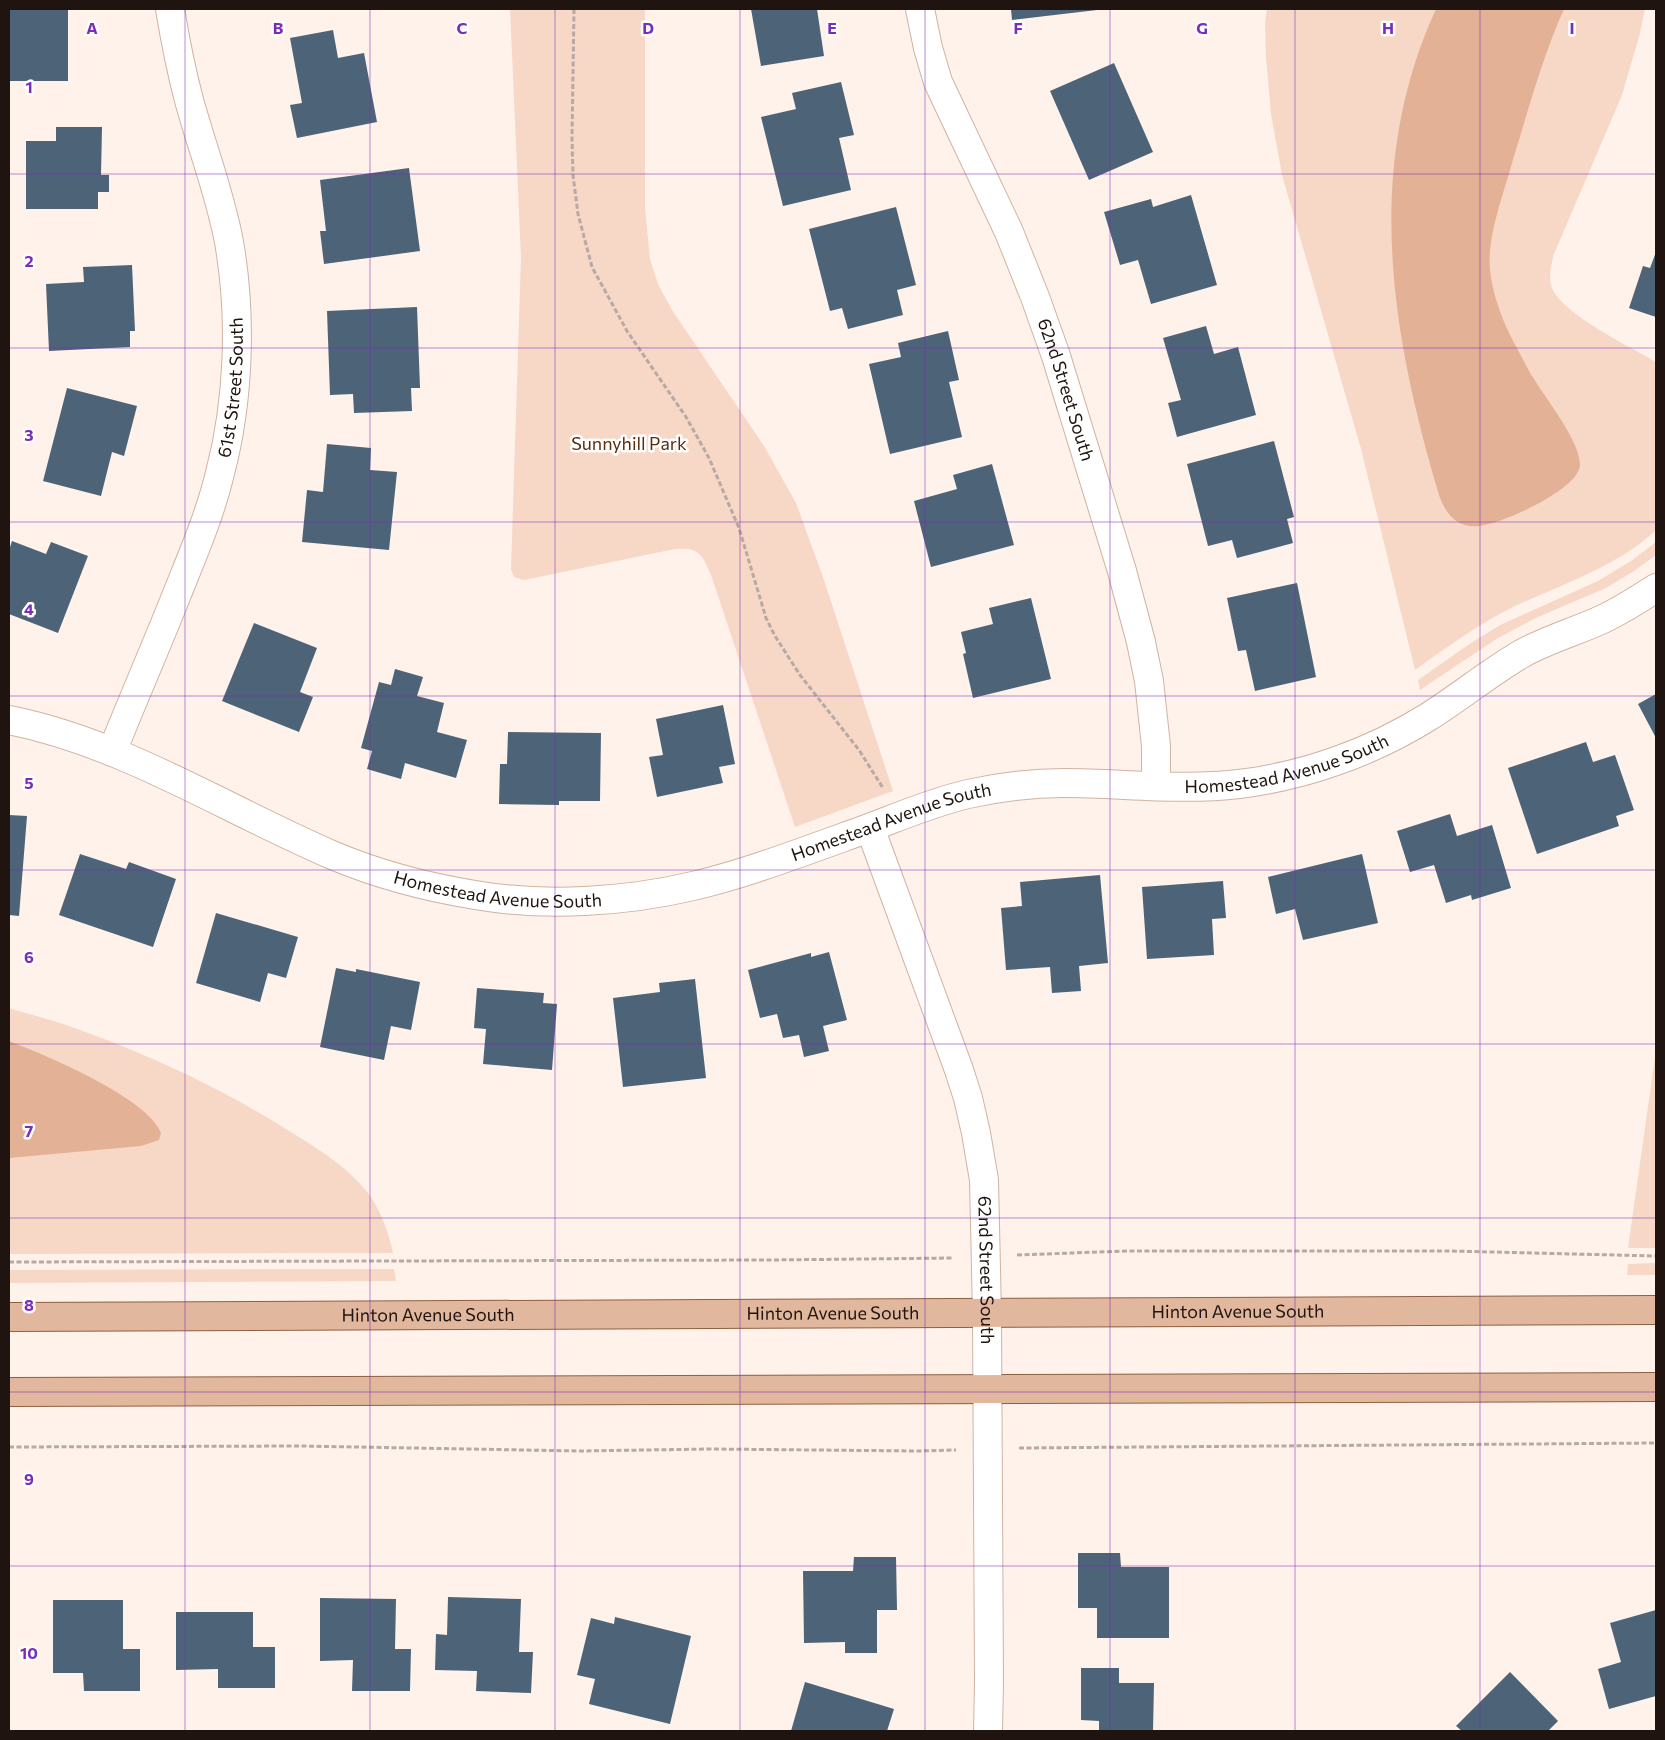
<svg xmlns="http://www.w3.org/2000/svg" width="1665" height="1740" font-family="Commissioner,sans-serif">
<style>
.green{fill:#f7d7c5}
.water{fill:#e3b195}
.building{fill:#4d6377}
.lines{fill:none;stroke-linecap:round;stroke-linejoin:round}
.minor-casing{stroke:#d0b3a2;stroke-width:30}
.major-casing{stroke:#905f41;stroke-width:30}
.path{stroke:#b7aaa4;stroke-width:3;stroke-dasharray:5 2.5;stroke-linecap:butt}
.minor{stroke:#fff;stroke-width:28}
.major{stroke:#e1b79d;stroke-width:28}
.grid{fill:none;stroke:#7b2cbf;stroke-width:1;stroke-opacity:0.55}
.labels{text-anchor:middle;stroke-width:5;stroke-linejoin:round;paint-order:stroke}
.street-label{font-size:18px;fill:#1f140f;stroke:#fff}
.park-label{font-size:18px;fill:#5a2c0c;stroke:#fff}
.grid-label{font-size:16px;text-anchor:middle;font-weight:bold;fill:#7b2cbf;stroke:#fff;stroke-width:5;stroke-linejoin:round;paint-order:stroke}
</style>
<rect width="100%" height="100%" fill="#fff2eb"/>
<path class="green" d="M510 9H645V208L650 259 658 284 672 310 764 446 796 503 823 577 893 791 795 827 711 575C702 554 699 547 675 549L524 580 514 577 511 569 521 257Z
M1267 9H1645L1639 37 1622 95 1554 254C1551 265 1548 277 1552 288 1562 314 1631 347 1656 362V530C1618 566 1563 584 1515 606 1480 623 1447 647 1415 670L1361 449 1282 175 1271 114 1266 58 1265 22Z
M1656 542V555L1634 571 1606 588 1538 617 1498 638 1420 690 1418 680 1468 645 1500 625 1598 581 1631 561Z
M9 1008C27 1014 45 1018 63 1024 139 1050 218 1086 286 1129 317 1148 349 1167 371 1197 382 1214 389 1234 393 1253L9 1254Z
M1656 1050V1248H1628Z
M1656 1263V1275H1627L1628 1264Z
M394 1269 396 1281 9 1283V1270Z"/>
<path class="water" d="M1436 9H1564C1542 58 1528 111 1512 163 1503 196 1487 236 1490 270 1493 299 1505 327 1519 352 1524 361 1528 370 1534 379 1546 399 1580 441 1580 465 1579 489 1505 522 1484 525 1476 527 1466 527 1458 522 1448 516 1443 506 1439 495 1391 333 1363 168 1436 9Z
M9 1041C45 1055 147 1097 161 1133L159 1140 141 1146 9 1158Z"/>
<path class="building" d="M9 9H68V81H9Z
M751 9H817L824 56 761 66Z
M1011 9H1097V10L1012 20Z
M333 30 338 58 364 53 377 122 297 138 290 105 302 103 290 38Z
M1114 63 1153 152 1089 180 1050 91Z
M841 82 854 135 839 138 851 190 783 206 761 117 796 109 792 93Z
M56 127H102L101 175H109V192H98V209H26V141H56Z
M409 168 420 251 324 264 320 231H326L320 180Z
M1191 195 1217 285 1151 304 1138 260 1120 265 1104 212 1151 199 1153 207Z
M896 207 916 285 897 290 903 315 848 329 842 308 830 311 809 229Z
M1656 252V317L1629 308 1643 266 1650 268Z
M132 265 135 331H130V347L49 351 46 284 84 282 83 267Z
M417 307 420 388H411L412 411 354 413 353 394 330 395 327 311Z
M1206 326 1214 354 1238 347 1256 415 1177 437 1168 403 1181 400 1163 338Z
M948 331 959 380 949 382 962 437 890 454 869 364 901 357 898 343Z
M67 388 137 406 124 456 112 452 101 496 43 481Z
M1274 441 1294 517 1287 519 1293 543 1237 558 1232 540 1208 546 1187 464Z
M327 444 371 448 370 470 397 472 389 550 302 542 307 490 323 492Z
M992 464 1014 545 931 567 914 501 957 489 953 475Z
M12 541 46 554 51 542 88 556 58 633 9 614V550Z
M1297 583 1316 677 1255 691 1246 650 1238 651 1227 598Z
M1031 598 1051 679 973 698 963 654 966 653 961 632 993 624 989 608Z
M254 623 317 648 300 692 313 697 299 732 222 701Z
M395 669 423 677 417 696 444 703 437 732 467 740 456 778 405 763 401 779 367 769 372 751 361 748 379 682 391 685Z
M1656 694V738L1638 704Z
M723 705 735 764 719 767 723 783 657 797 649 757 663 755 656 719Z
M508 732 601 733 600 801H559V805L499 804 500 764H507Z
M1586 742 1593 762 1615 755 1634 810 1616 816 1619 826 1537 854 1508 768Z
M1450 814 1457 836 1492 825 1511 888 1472 900 1471 895 1446 903 1434 865 1410 872 1397 831Z
M9 815 27 816 19 916 9 915Z
M80 854 126 869 129 862 176 879 153 947 59 915Z
M1362 854 1378 923 1303 940 1295 909 1276 914 1268 877Z
M1100 875 1108 963 1079 966 1081 991 1052 993 1050 967 1006 970 1001 908 1022 906 1020 882Z
M1223 881 1226 918 1212 919 1214 955 1147 959 1142 887Z
M216 913 298 937 286 978 268 973 260 1002 196 983Z
M829 952 847 1020 823 1026 829 1051 804 1057 799 1035 783 1038 777 1014 760 1018 748 970 811 953V957Z
M336 968 356 972V969L420 982 411 1030 391 1026 384 1060 320 1047Z
M695 979 706 1078 623 1087 613 998 660 992 659 983Z
M477 988 544 993 543 1003 557 1004 552 1070 483 1064 486 1029 474 1028Z
M1078 1553H1120L1121 1567H1169V1638H1097V1608H1078Z
M854 1557H896L897 1610H877V1653H845V1642L804 1643 803 1571H853Z
M448 1597 521 1599 519 1652H533L531 1693 476 1691 477 1671 435 1670 436 1634 447 1635Z
M320 1598 396 1599 395 1649H411L410 1691H352L353 1660 320 1661Z
M53 1600H123V1649H140V1691H84L83 1673H53Z
M1656 1610V1696L1609 1709 1598 1669 1621 1662 1610 1623Z
M176 1612H253V1647H275V1688H218V1669L176 1670Z
M615 1617 691 1636 670 1724 589 1704 595 1679 577 1675 591 1618 614 1624Z
M1081 1668H1119V1683H1154L1153 1731H1099V1721L1081 1720Z
M1510 1672 1558 1721 1548 1731H1462L1456 1726Z
M805 1682 894 1709 887 1731H791Z"/>
<g class="lines">
<defs>
<g id="minor">
<path id="s1" d="M920 9 928 48 938 82 1009 232 1035 297 1056 356 1122 571 1141 642 1149 681 1156 746V786"/>
<path id="s2" d="M9 720C124 743 225 809 332 855 377 874 426 887 475 895 545 907 625 902 693 886 744 874 794 855 844 837 885 823 925 804 968 794 999 787 1032 783 1064 783 1122 783 1181 791 1239 784 1305 776 1372 752 1428 717 1460 697 1490 672 1523 653 1549 639 1577 631 1603 619 1622 610 1639 599 1656 588"/>
<path id="s3" d="M112 752C133 699 156 647 177 594 193 554 210 515 220 473 239 401 242 316 229 242 220 193 202 148 189 100 181 70 175 39 170 9"/>
<path id="s4" d="M870 828 959 1070 968 1098 976 1133 984 1180 987 1314 989 1682 988 1731"/>
</g>
<g id="major">
<path id="s5" d="M9 1317 1656 1310"/>
<path d="M9 1392 1656 1387"/>
</g>
</defs>
<use href="#minor" class="minor-casing"/>
<use href="#major" class="major-casing"/>
<path class="path" d="M574 9 572 138 573 175 578 214 592 267 627 331 686 417 709 458 739 528 766 618 775 636 800 675 859 750 883 788
M1017 1255 1126 1251H1451L1656 1256
M9 1262 769 1260 953 1258
M9 1447 300 1446 580 1451 710 1449 919 1451 956 1450
M1019 1448 1656 1443"/>
<use href="#minor" class="minor"/>
<use href="#major" class="major"/>
</g>
<path class="grid" d="M185 9V1731M370 9V1731M555 9V1731M740 9V1731M925 9V1731M1110 9V1731M1295 9V1731M1480 9V1731M9 174H1656M9 348H1656M9 522H1656M9 696H1656M9 870H1656M9 1044H1656M9 1218H1656M9 1392H1656M9 1566H1656"/>
<g class="labels">
<g class="street-label">
<text dy="6" stroke="none"><textPath href="#s3" startOffset="386">61st Street South</textPath></text>
<text dy="6" stroke="none"><textPath href="#s1" startOffset="409">62nd Street South</textPath></text>
<text dy="6" stroke="none"><textPath href="#s2" startOffset="1332">Homestead Avenue South</textPath></text>
<text dy="6" stroke="none"><textPath href="#s2" startOffset="928">Homestead Avenue South</textPath></text>
<text dy="6" stroke="none"><textPath href="#s2" startOffset="522">Homestead Avenue South</textPath></text>
<text dy="6" stroke="none"><textPath href="#s4" startOffset="461">62nd Street South</textPath></text>
<text dy="6" stroke="none"><textPath href="#s5" startOffset="1229">Hinton Avenue South</textPath></text>
<text dy="6" stroke="none"><textPath href="#s5" startOffset="824">Hinton Avenue South</textPath></text>
<text dy="6" stroke="none"><textPath href="#s5" startOffset="419">Hinton Avenue South</textPath></text>
</g>
<g class="park-label">
<text x="629" y="450">Sunnyhill Park</text>
</g>
</g>
<g class="grid-label">
<text x="92" y="34">A</text>
<text x="278" y="34">B</text>
<text x="462" y="34">C</text>
<text x="648" y="34">D</text>
<text x="832" y="34">E</text>
<text x="1018" y="34">F</text>
<text x="1202" y="34">G</text>
<text x="1388" y="34">H</text>
<text x="1572" y="34">I</text>
<text x="29" y="93">1</text>
<text x="29" y="267">2</text>
<text x="29" y="441">3</text>
<text x="29" y="615">4</text>
<text x="29" y="789">5</text>
<text x="29" y="963">6</text>
<text x="29" y="1137">7</text>
<text x="29" y="1311">8</text>
<text x="29" y="1485">9</text>
<text x="29" y="1659">10</text>
</g>
<rect width="1665" height="1740" fill="none" stroke="#1f140f" stroke-width="20"/>
</svg>
